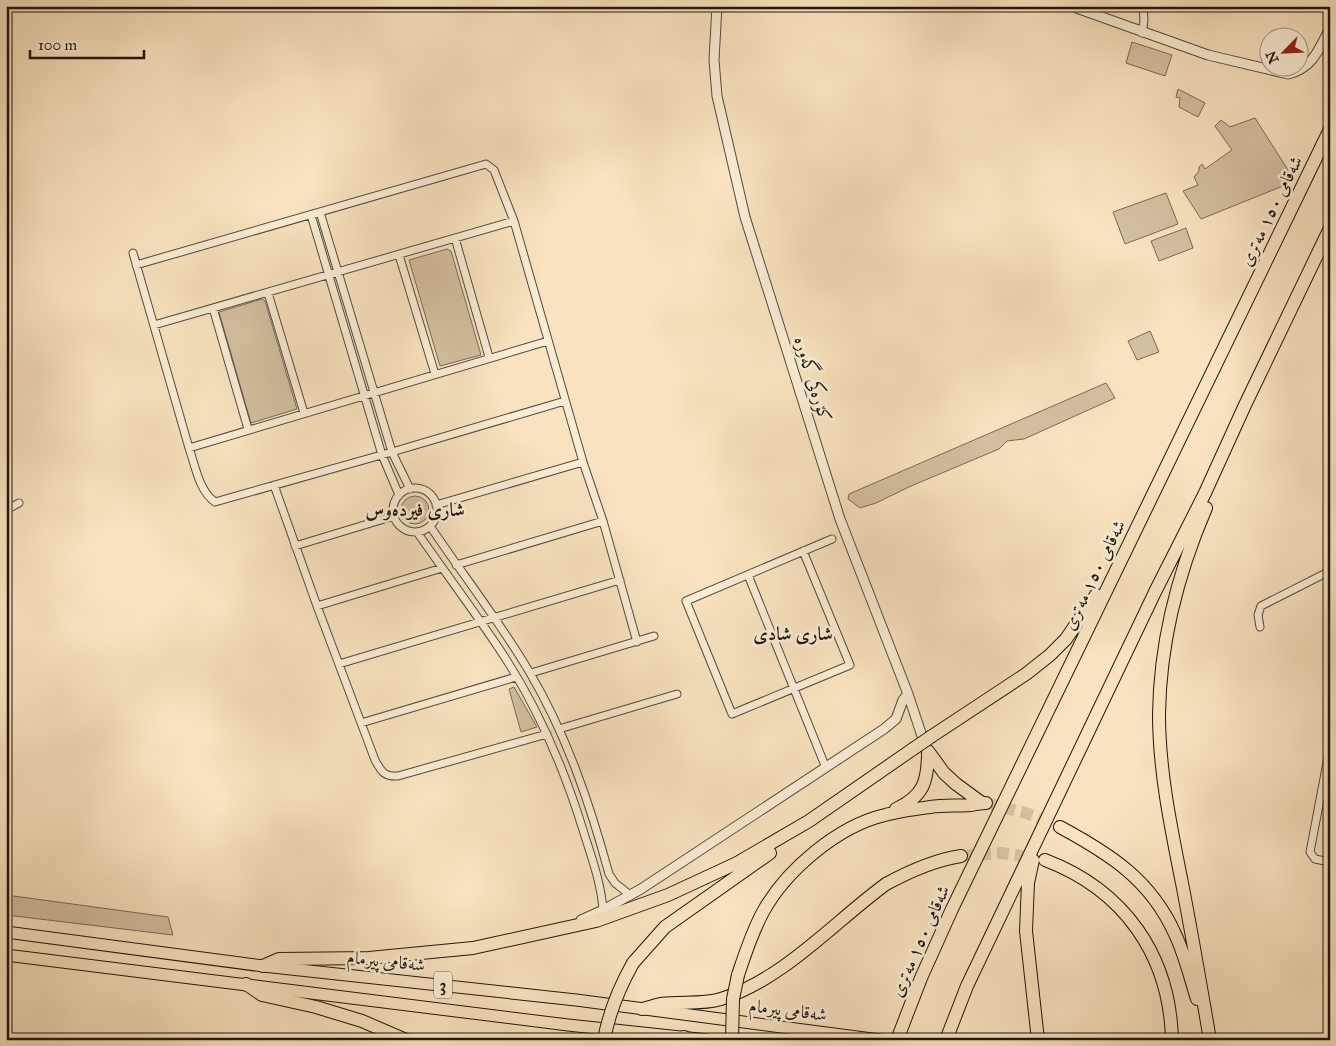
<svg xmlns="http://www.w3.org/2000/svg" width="1336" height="1046" font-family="'IM FELL Great Primer',Amiri,serif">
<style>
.green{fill:#d3bfa1;stroke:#786a57}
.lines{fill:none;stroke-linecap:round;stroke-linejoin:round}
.motorway-tunnel{stroke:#d7c3a4;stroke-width:12;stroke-dasharray:12 6;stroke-linecap:butt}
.minor-casing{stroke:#54493a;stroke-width:9}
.tertiary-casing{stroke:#54493a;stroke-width:11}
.trunk-casing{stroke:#1e160d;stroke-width:13}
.motorway-casing{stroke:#1e160d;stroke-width:14}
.minor{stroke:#faecd5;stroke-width:7}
.tertiary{stroke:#faecd5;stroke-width:9}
.trunk{stroke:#f8e2bf;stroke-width:11}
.motorway{stroke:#f8e2bf;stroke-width:12}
.motorway-bridge-casing{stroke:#1e160d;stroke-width:14;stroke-linecap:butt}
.motorway-bridge{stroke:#f8e2bf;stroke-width:12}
.labels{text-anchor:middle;stroke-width:5;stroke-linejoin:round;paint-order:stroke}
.shield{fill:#faecd5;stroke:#605649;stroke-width:1}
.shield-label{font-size:16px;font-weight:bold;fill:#1e160d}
.street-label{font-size:18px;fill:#1e160d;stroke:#faecd5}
.neighbourhood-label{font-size:19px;font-weight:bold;fill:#1e160d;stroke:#faecd5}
</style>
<rect width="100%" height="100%" fill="#f8e2bf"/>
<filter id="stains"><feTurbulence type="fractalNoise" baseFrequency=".004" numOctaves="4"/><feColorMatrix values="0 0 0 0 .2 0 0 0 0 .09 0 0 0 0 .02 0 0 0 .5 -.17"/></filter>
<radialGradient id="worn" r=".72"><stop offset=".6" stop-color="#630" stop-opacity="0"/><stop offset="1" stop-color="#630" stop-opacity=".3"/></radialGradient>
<path class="green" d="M1132 42 1172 55 1165 76 1126 63Z
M1178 89 1205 103 1198 117 1179 107 1180 98 1176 97Z
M1255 118 1288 170 1283 186 1201 219 1183 191 1198 185 1194 177 1199 171V167L1202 164 1205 169 1232 150 1215 126 1221 120 1230 127Z
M1166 193 1178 224 1125 244 1113 212Z
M1186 228 1193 248 1159 261 1151 241Z
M447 249 451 251 481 355 440 366 409 260Z
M262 299 265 301 297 409 251 423 219 312Z
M1150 331 1159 352 1137 360 1128 341Z
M1106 383 1115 398 1024 439 1007 441 999 449 911 486 876 503 860 508 848 499 849 494Z
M401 510a14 14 0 1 1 28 0a14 14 0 1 1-28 0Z
M514 687 537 727 521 732 509 689Z
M6 895 168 917 173 935 6 915Z"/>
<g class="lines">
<path class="motorway-tunnel" d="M986 803 1026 813 1060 827
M961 856 1001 853 1037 858"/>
<defs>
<path id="minor" d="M1142 33C1144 23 1145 16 1142 6
M320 212 392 452 410 489
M311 215 382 455 399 495
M455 238 489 357
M133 253 189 448C195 465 199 491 215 502L392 452 565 401
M399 255 435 374
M136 265 486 164 494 170 514 221 583 462 603 521 637 642
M268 293 304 413
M213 308 248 429
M154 325 514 221
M189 448 548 341
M274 485 317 606 375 760C381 771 384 777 398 776L547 734
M393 510a22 22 0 1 1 44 0a22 22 0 1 1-44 0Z
M436 505 583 462
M6 510 19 503
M430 526C463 575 500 622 530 673 567 736 590 804 609 874L615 883 630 895
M417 532C444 571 472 608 498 647 536 703 563 765 583 830 591 856 601 882 603 910
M295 546 394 516
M803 551 850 665 732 714 686 601 832 539
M456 565 603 521
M748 575 826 768
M317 606 442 568
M1260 627 1258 615 1261 606 1330 571
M339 664 620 580
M531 673 654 636
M361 723 516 677
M559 729 677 694
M1330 747 1310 852 1315 859 1330 862"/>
<path id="tertiary" d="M717 6 714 60 717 96 745 217 840 519 908 694 925 745
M1071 6 1208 55 1288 74C1313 68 1319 49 1330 28
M581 920 603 910 641 889 884 729 896 719 903 700 908 694"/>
<path id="trunk" d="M6 932 263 966 576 1000 880 1040
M6 955 568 1025 708 1040"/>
<path id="motorway" d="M1206 508C1178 573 1160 643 1159 714 1159 771 1171 828 1182 883 1192 935 1201 987 1210 1040
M932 736 1026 674 1050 655 1066 639 1096 595
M928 751 944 773 956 784 982 803
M896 809C924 796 928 781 928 751
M1060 827C1110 854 1151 880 1175 934 1185 955 1190 977 1197 999
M1033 860 1028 883 1026 931 1038 1040
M1045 860C1124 890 1170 955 1172 1040
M633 963 665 927 770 853
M263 966 279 959 369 958 473 948 596 921 668 895 737 863 809 821 913 749
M738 975C745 954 752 932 763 912 786 870 838 826 885 815 899 811 915 809 930 807 943 805 957 806 971 805 976 804 981 803 986 803
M246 984 262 995 316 1007 362 1021 406 1040
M642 1009C648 1008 655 1005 661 1004 681 1001 701 1005 721 999 784 979 834 922 886 884 910 871 934 860 961 856
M678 1040 684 1037
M897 1040 921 978 952 909 1330 129
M946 1040 967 986 1155 592 1205 493 1245 405 1330 228"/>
</defs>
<use href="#minor" class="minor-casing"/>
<use href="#tertiary" class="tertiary-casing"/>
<use href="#trunk" class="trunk-casing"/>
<use href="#motorway" class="motorway-casing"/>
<use href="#minor" class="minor"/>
<use href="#tertiary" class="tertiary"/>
<use href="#trunk" class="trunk"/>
<use href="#motorway" class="motorway"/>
<defs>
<path id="motorway-bridge" d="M913 749 932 736
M604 1040C609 1012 619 988 633 963
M732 1040 733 999 738 975"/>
</defs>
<use href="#motorway-bridge" class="motorway-bridge-casing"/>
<use href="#motorway-bridge" class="motorway-bridge"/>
</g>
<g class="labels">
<rect class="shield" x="434" y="971.5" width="18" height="27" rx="4"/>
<g class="shield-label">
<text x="443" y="991">3</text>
</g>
<g class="street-label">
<text transform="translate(1271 211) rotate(-64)" y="6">شەقامی ١٥٠ مەتری</text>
<text transform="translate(813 379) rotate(73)" y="6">کۆرەکی گەورە</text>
<text transform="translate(1094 575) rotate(-64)" y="6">شەقامی ١٥٠ مەتری</text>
<text transform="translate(920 941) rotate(-66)" y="6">شەقامی ١٥٠ مەتری</text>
<text transform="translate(386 961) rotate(6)" y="6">شەقامی پیرمام</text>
<text transform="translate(788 1010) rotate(7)" y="6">شەقامی پیرمام</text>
</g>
<g class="neighbourhood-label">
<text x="415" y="516">شاری فیردەوس</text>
<text x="793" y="640">شاری شادی</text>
</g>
</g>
<rect width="1336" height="1046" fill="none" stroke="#f8e2bf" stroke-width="25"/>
<rect x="8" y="8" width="1321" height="1031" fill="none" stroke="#1e160d" stroke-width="2.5"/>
<rect x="12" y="12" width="1311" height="1021" fill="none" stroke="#1e160d"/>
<g transform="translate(1284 52) rotate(246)"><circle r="24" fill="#faecd5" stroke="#a29685"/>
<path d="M0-4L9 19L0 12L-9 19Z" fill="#8f2418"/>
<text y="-8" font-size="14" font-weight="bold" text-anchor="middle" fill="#1e160d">N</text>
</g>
<path d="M30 50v8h114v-8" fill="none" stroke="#1e160d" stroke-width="2.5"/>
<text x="38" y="50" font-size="15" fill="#1e160d" stroke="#faecd5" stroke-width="4" paint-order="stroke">100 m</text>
<rect width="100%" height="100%" filter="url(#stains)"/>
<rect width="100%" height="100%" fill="url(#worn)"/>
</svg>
